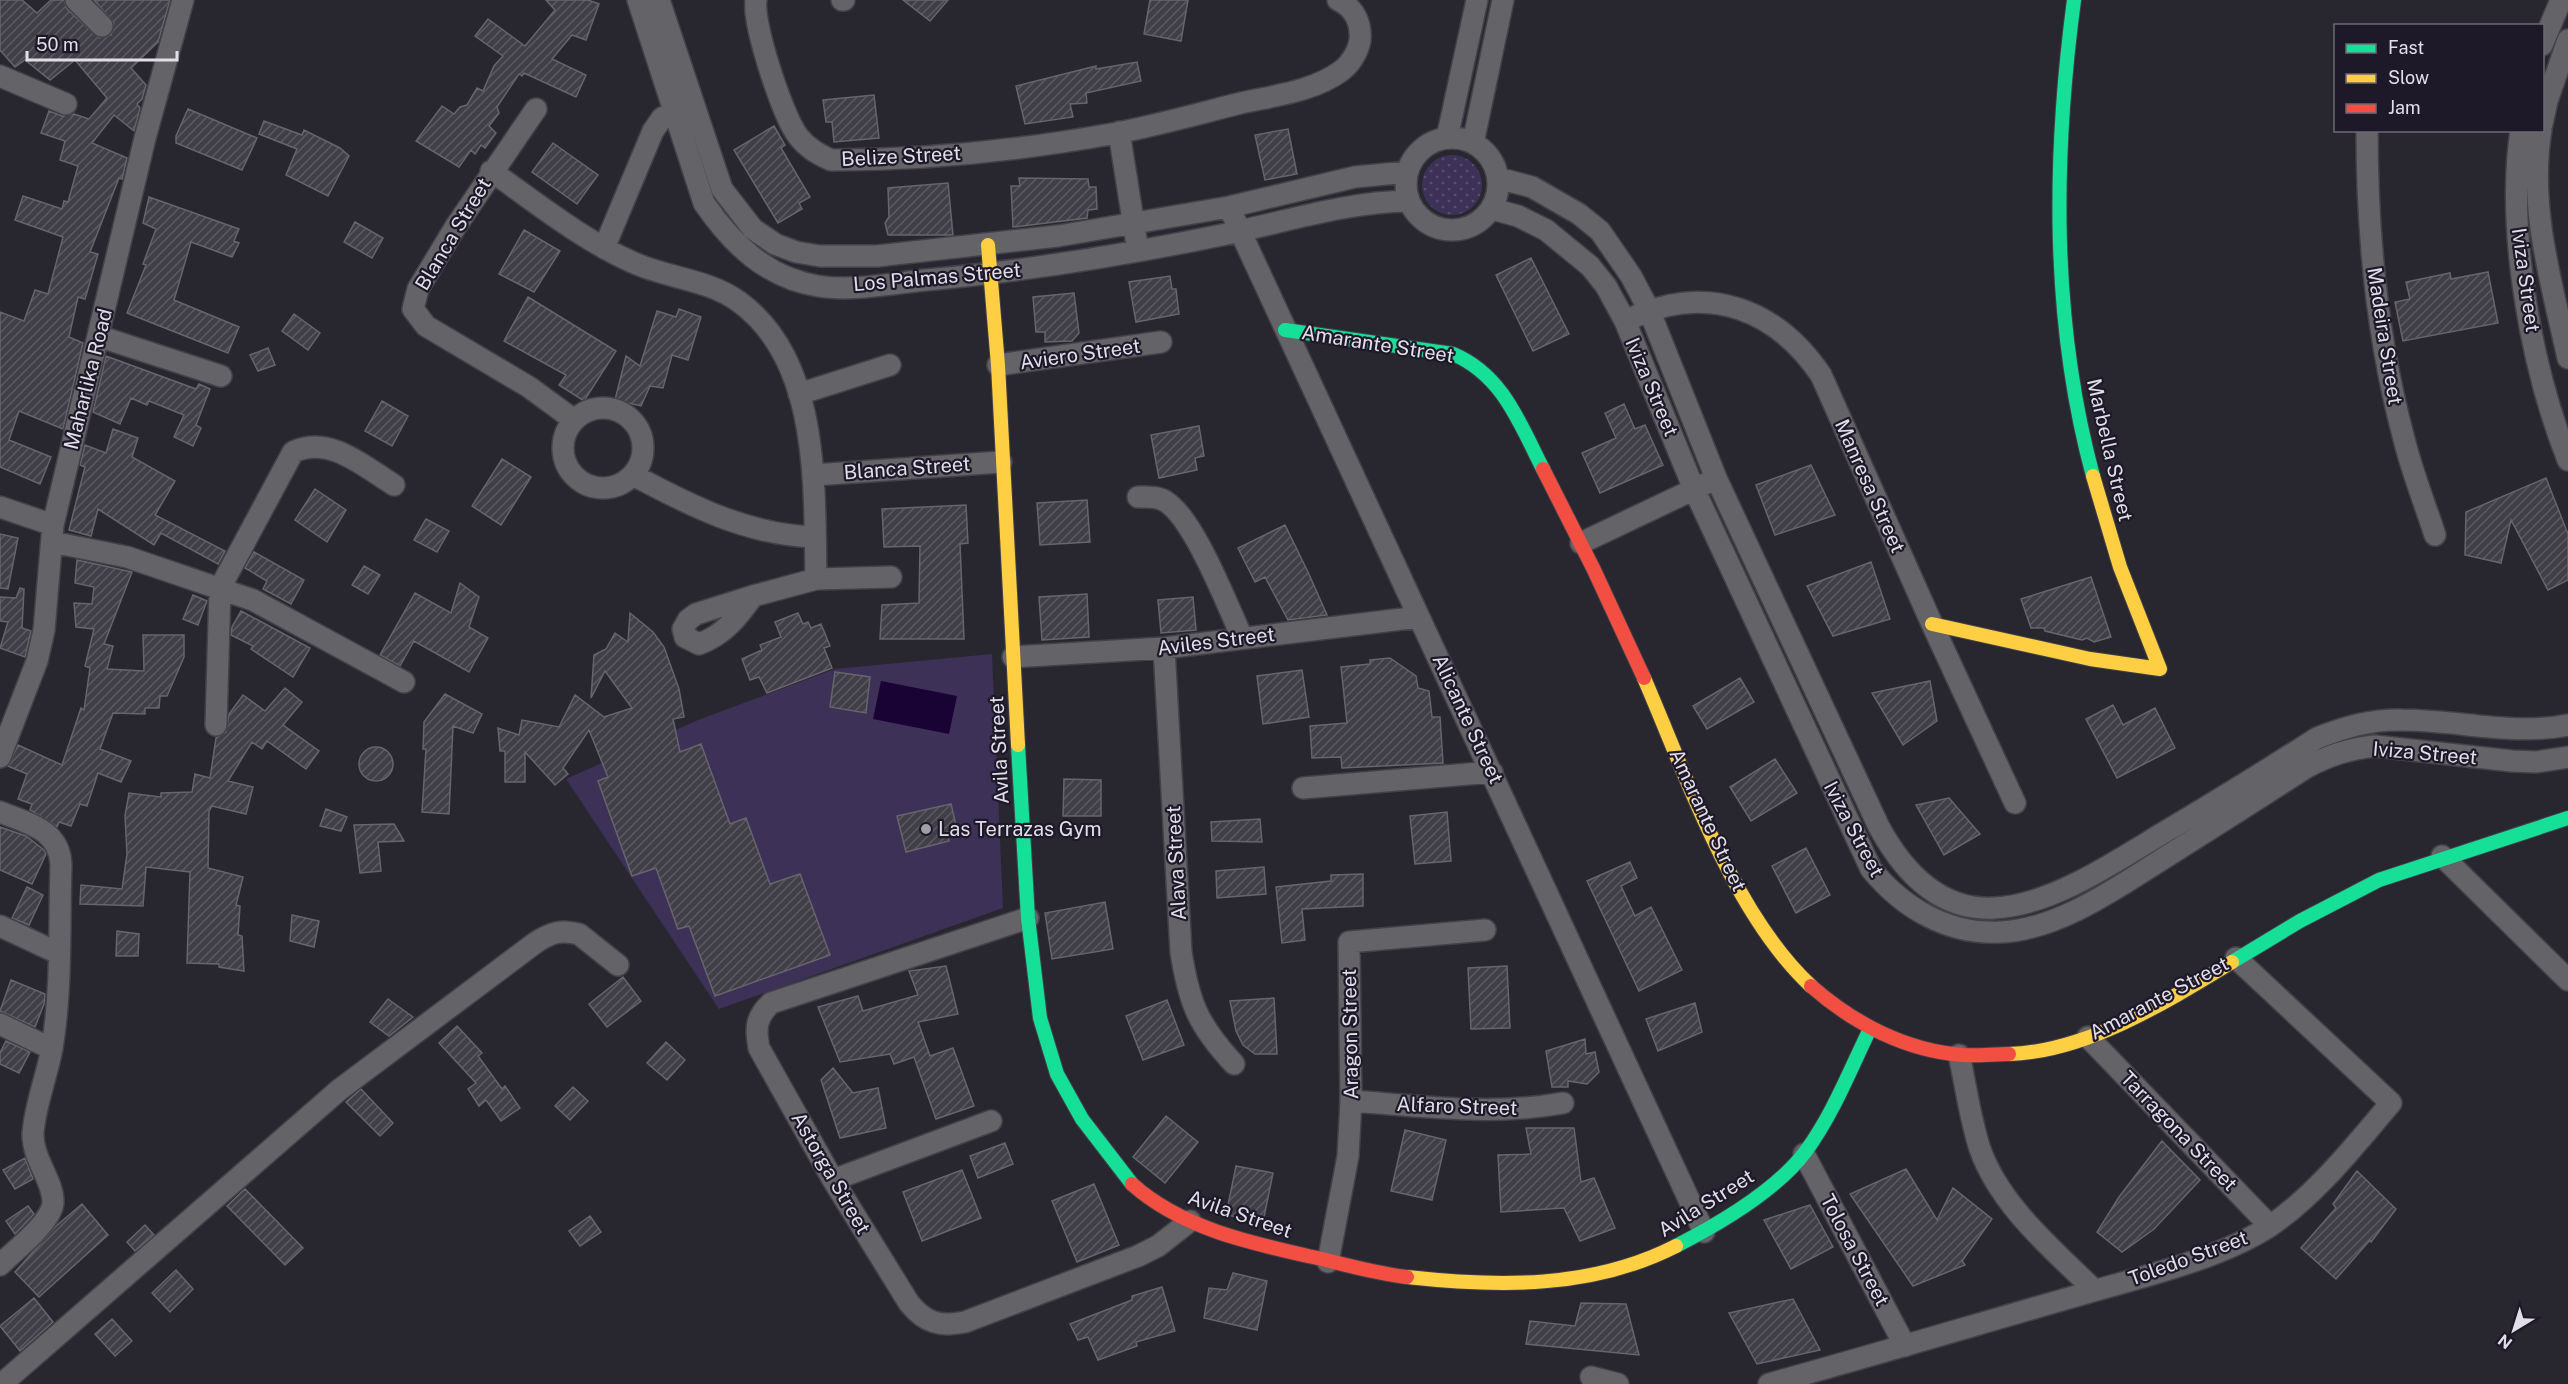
<svg xmlns="http://www.w3.org/2000/svg" width="2568" height="1384" font-family="'Public Sans',sans-serif">
<style>
.grass{fill:url(#grass-dots)}
.park{fill:#3e3158}
.water{fill:#190334}
.building{fill:url(#building-hatch);stroke:#67646d;stroke-width:1.5}
.lines{fill:none;stroke-linecap:round;stroke-linejoin:round}
.street-casing{stroke:#434148;stroke-width:24}
.fast-casing{stroke:#434148;stroke-width:16}
.slow-casing{stroke:#434148;stroke-width:16}
.jam-casing{stroke:#434148;stroke-width:16}
.street{stroke:#646367;stroke-width:21}
.fast{stroke:#16e098;stroke-width:14}
.slow{stroke:#ffcf43;stroke-width:14}
.jam{stroke:#f24e42;stroke-width:14}
.poi-dot{fill:#a09ea9;stroke:#1e1929;stroke-width:2}
.labels{text-anchor:middle;stroke-width:4.5;stroke-linejoin:round;paint-order:stroke}
.street-label{font-size:20px;fill:#e1deea;stroke:#1e1929}
.poi-label{font-size:20px;fill:#e1deea;stroke:#1e1929;text-anchor:start}
</style>
<defs>
<pattern id="grass-dots" width="8" height="8" patternUnits="userSpaceOnUse" patternTransform="scale(1.5)"><rect width="8" height="8" fill="#3e3158"/><path d="M2 2h.1M6 6h.1" fill="none" stroke="#5a4e70" stroke-width="1.8" stroke-linecap="round"/></pattern>
<pattern id="building-hatch" width="6" height="6" patternUnits="userSpaceOnUse" patternTransform="scale(1.5)"><rect width="6" height="6" fill="#403e46"/><path d="M-1 1l2-2M0 6l6-6M5 7l2-2" fill="none" stroke="#5b5961"/></pattern>
</defs>
<rect width="100%" height="100%" fill="#28262f"/>
<path class="grass" d="M1422 185a30 30 0 1 1 60 0a30 30 0 1 1-60 0Z"/>
<path class="park" d="M992 654 1003 908 719 1009 566 779 698 720 835 669Z"/>
<path class="water" d="M881 681 957 696 949 734 873 719Z"/>
<path class="building" d="M0 0H22L37 13 51 0H64L67 9 99 38 111 35 114 23 94 0H170L158 42 131 68 146 85 142 99 137 104 140 108 134 131 114 115 92 143 127 158 122 179 119 178 90 252 98 254 85 299 78 297 69 337 83 343 63 429 19 411 9 440 51 457 40 484 0 467V312L24 321 35 290 48 294 63 237 15 220 23 196 62 209 64 201 68 202 78 166 60 160 65 141 41 133 49 111 62 116 74 114 89 119 107 98 75 60 50 80 25 60 15 67 0 50Z
M546 0H588L599 4 586 40 572 35 552 59 586 75 576 97 524 73 522 76 519 74 497 107 499 113 489 126 496 133 485 148 481 145 475 154 471 150 459 167 416 141 442 106 454 114 460 107 467 105 477 88 483 91 494 66 503 56 475 36 488 19 525 46 555 10Z
M903 0H948L930 21Z
M1150 0H1188L1181 41 1144 34Z
M1137 62 1141 81 1086 93 1087 103 1070 104 1073 117 1025 124 1016 86 1096 66V69Z
M874 95 879 138 834 142 832 122H826L823 100Z
M188 109 257 138 242 170 176 143V136Z
M264 121 302 135 304 130 340 148 349 156 328 196 286 175 297 149 259 134Z
M774 126 785 145 781 148 810 197 799 203 802 209 778 223 734 150Z
M1288 129 1297 174 1265 180 1255 135Z
M553 143 598 175 577 204 532 172Z
M1019 178 1088 179 1089 187H1096L1097 209 1088 210 1087 218 1013 227 1011 186H1020Z
M948 183 953 235H888L885 223 889 217 888 188Z
M149 197 239 229 234 241 239 243 232 257 191 242 174 300 239 327 228 353 127 313 146 265 143 264 156 229 143 223Z
M355 222 383 238 372 258 344 242Z
M524 230 560 251 534 292 499 274Z
M1531 258 1569 334 1533 351 1496 275Z
M2488 272 2498 323 2403 341 2395 302 2410 299 2406 282 2450 273 2451 279Z
M1170 276 1172 289H1176L1179 314 1136 322 1129 282Z
M1074 293 1079 333 1072 341 1045 342V332H1036L1033 297Z
M528 297 616 351 584 401 559 385 566 375 504 341Z
M679 309 701 317 688 360 672 355 663 388 650 386 641 406 615 400 626 356 640 366 657 311 676 317Z
M294 314 320 333 308 350 282 331Z
M268 348 275 365 258 371 250 355Z
M106 356 196 389 199 384 210 389 196 425 201 428 193 446 174 437 184 415 149 401 147 405 131 398 120 424 93 412Z
M382 401 408 416 392 446 365 431Z
M1624 404 1635 429 1645 425 1663 465 1600 493 1582 453 1616 438 1605 413Z
M1199 426 1204 456 1195 458 1197 470 1159 478 1151 435Z
M113 429 138 438 132 457 175 481 155 515 225 551 218 564 161 533 154 545 98 509 91 536 69 530 85 467 80 465 85 445 106 453Z
M502 459 531 477 501 525 472 506Z
M1811 465 1835 515 1775 535 1756 485Z
M2546 478 2568 534V580L2548 590 2511 520 2501 563 2465 555 2466 512Z
M315 489 346 510 327 542 295 520Z
M1087 500 1090 542 1040 545 1037 503Z
M966 505 968 543 960 544 964 639H880L882 605 919 603 920 546 884 547 882 509Z
M426 519 449 531 437 552 414 540Z
M1285 525 1308 572 1327 615 1288 620 1265 577 1255 582 1238 548Z
M0 534 18 538 8 589 0 588Z
M254 552 304 580 291 604 263 589 267 581 245 568Z
M77 560 132 572 104 644 113 646 107 669 144 671 143 635H184V657L167 696H160L159 708H145V714L113 713 100 749 131 761 121 782 98 773 87 806 80 804 71 826 59 822 57 827 30 810 32 804 18 799 27 774 8 766 18 745 62 765 81 708 84 710 90 668 85 666 94 629 76 627 74 603 92 604 94 587 75 583Z
M1871 562 1890 619 1833 636 1807 586Z
M364 566 380 575 368 594 352 585Z
M2091 577 2111 637 2094 642 2087 638 2082 640 2045 631 2044 628H2031L2021 599Z
M460 583 479 597 469 627 488 638 469 672 414 641 400 666 380 655 415 593 451 613Z
M20 588 24 589 22 628 31 631 25 657 0 648 8 622 0 621V597L16 598Z
M1087 594 1089 637 1042 640 1039 597Z
M193 595 207 601 198 625 183 619Z
M1193 597 1196 630 1161 633 1158 600Z
M241 611 310 648 293 677 251 649 253 646 231 635 232 627Z
M630 613 653 632 664 647 679 689 684 717 673 719 680 752 701 744 730 824 746 818 770 884 800 874 830 955 715 996 689 926 678 929 656 868 632 876 598 781 608 777 589 730 563 768 568 774 555 785 525 752V782H505V751H500L498 728 519 735 522 720 559 727 575 695 604 717 632 708 605 671 591 698 594 655 606 649 615 633 628 642Z
M798 613 803 624 808 622 811 628 821 624 830 646 824 648 832 668 767 693 759 677 750 680 742 659 762 650 760 645 781 637 775 622Z
M1390 658 1416 676 1418 688 1429 691 1432 717H1440L1443 763 1342 768 1341 757 1312 758 1310 726 1347 723 1341 667 1370 664V660Z
M1302 670 1309 717 1263 724 1257 676Z
M835 672 870 677 866 713 830 707Z
M1740 678 1754 702 1707 729 1693 706Z
M1930 681 1937 721 1903 745 1872 693Z
M285 688 302 702 283 725 319 751 306 769 267 741 262 749 252 742 228 781 253 787 246 814 212 806 209 811 208 868 243 877 236 905 240 906 238 935 242 936 244 971 219 967V964L187 963 190 872 146 867 143 906 80 904 81 885 122 889 127 854 125 816 129 793 161 797V793L192 792 195 774 210 778 216 738 226 732 229 714 243 695 265 711Z
M445 694 482 714 473 733 453 726 449 814 422 812 426 749H423L424 722Z
M2113 705 2123 725 2155 708 2175 748 2117 778 2086 719Z
M359 764a17 17 0 1 1 34 0a17 17 0 1 1-34 0Z
M1775 759 1797 793 1751 821 1730 787Z
M1064 779 1101 780V816H1063Z
M1949 798 1980 834 1944 855 1916 805Z
M951 804 957 830 947 832 949 841 906 852 897 816Z
M326 809 347 817 341 831 320 826Z
M1447 812 1451 861 1415 864 1410 816Z
M1260 819 1262 842 1212 841 1211 822Z
M394 824 404 841 378 842 381 871 360 873 354 825Z
M0 827 26 836 44 850 46 854 32 884 0 870Z
M1806 848 1830 895 1796 913 1772 866Z
M1630 862 1637 878 1621 886 1635 916 1651 907 1682 970 1639 991 1587 881Z
M1264 867 1266 894 1217 898 1216 871Z
M1363 874V906L1302 909 1305 940 1282 943 1276 887 1331 881V875Z
M27 887 43 895 29 925 12 918Z
M1105 902 1113 949 1052 959 1045 913Z
M292 915 319 921 314 947 290 941Z
M117 931 139 934 138 956H116Z
M946 966 958 1014 918 1022 930 1056 953 1048 974 1106 936 1119 914 1057 894 1064 890 1054 840 1062 818 1007 858 996 863 1011 918 995 909 971Z
M1507 966 1510 1028 1471 1029 1468 968Z
M623 977 641 1001 607 1027 589 1004Z
M11 980 45 994 44 1004 35 1027 0 1011Z
M1274 998 1277 1054H1255L1243 1045 1236 1031 1230 1001Z
M388 999 413 1017 389 1036 370 1022Z
M1167 1000 1184 1045 1143 1060 1126 1016Z
M1695 1003 1702 1032 1658 1051 1646 1019Z
M457 1026 482 1053 478 1056 502 1089 505 1086 520 1108 501 1121 486 1100 479 1106 468 1089 476 1083 439 1043Z
M1585 1039 1586 1054 1595 1052 1599 1072 1587 1084 1568 1081V1087H1552L1546 1051Z
M6 1041 30 1052 19 1073 0 1064V1053Z
M666 1042 685 1060 667 1080 647 1063Z
M833 1068 853 1093 878 1088 886 1128 840 1138 821 1080Z
M573 1087 588 1101 570 1120 555 1106Z
M361 1089 393 1123 380 1136 346 1102Z
M1166 1116 1198 1142 1165 1183 1133 1157Z
M1526 1128H1574L1581 1182 1594 1178 1615 1228 1580 1241 1564 1208 1501 1212 1498 1155 1531 1154Z
M1405 1130 1446 1140 1432 1200 1391 1191Z
M2162 1141 2200 1180 2154 1229 2122 1252 2097 1232 2119 1197Z
M1005 1143 1013 1164 978 1178 970 1156Z
M25 1158 33 1179 15 1189 3 1170Z
M1236 1166 1273 1173 1263 1222 1226 1215Z
M1906 1169 1937 1220 1953 1188 1992 1219 1962 1261 1965 1265 1913 1286 1850 1194Z
M962 1170 981 1218 922 1241 903 1192Z
M2357 1171 2396 1209 2371 1242 2370 1240 2336 1279 2301 1248 2336 1208 2333 1204Z
M1094 1184 1119 1245 1077 1262 1052 1201Z
M245 1189 303 1248 285 1265 227 1206Z
M82 1204 108 1235 39 1297 15 1272 56 1226Z
M1810 1205 1833 1247 1791 1269 1764 1220Z
M28 1206 34 1214 15 1234 6 1221Z
M590 1216 601 1232 580 1246 569 1231Z
M145 1225 154 1235 135 1251 127 1242Z
M176 1270 193 1289 170 1312 152 1293Z
M1233 1273 1267 1281 1257 1330 1204 1318 1209 1288 1227 1290Z
M1162 1287 1175 1331 1136 1342 1137 1346 1098 1360 1088 1337 1078 1340 1070 1324 1132 1300V1296Z
M34 1298 53 1322 20 1351 0 1326Z
M1793 1299 1820 1350 1757 1364 1729 1313Z
M1581 1303 1626 1304 1639 1355 1526 1344 1530 1321 1575 1326Z
M112 1319 132 1341 115 1356 95 1334Z"/>
<g class="lines">
<defs>
<path id="street" d="M76 0 102 26
M638 0 704 203C732 244 767 278 818 286 852 292 892 283 926 280 1026 271 1124 255 1222 235 1285 222 1345 202 1409 201
M659 0 722 189 753 229 775 244 796 252 820 256H877L1058 236 1229 207 1355 177 1407 172
M756 0C752 23 783 117 798 136 807 148 818 154 831 160 927 160 1023 150 1117 133 1158 125 1198 114 1237 104 1271 96 1313 92 1341 71 1352 63 1362 46 1360 32 1359 18 1351 6 1338 0
M842 0H844
M2542 45 2561 0
M0 76 66 104
M536 109 456 226 418 289 413 309 426 326 529 387 574 420
M2542 124 2547 101 2568 40
M2367 130C2367 234 2377 339 2404 439 2412 472 2425 504 2435 535
M2521 130C2506 230 2531 367 2568 460
M2541 130C2528 206 2552 285 2568 358
M1119 132 1136 239
M1406 184a46 46 0 1 1 92 0a46 46 0 1 1-92 0Z
M1447 138 1477 0
M1473 143 1503 0
M491 171C537 203 581 239 632 262 666 278 707 279 738 301 821 360 814 489 816 579
M1498 178 1532 187 1579 214 1600 231 1631 276 1649 310 1716 478 1879 827C1903 871 1939 911 1994 908 2050 906 2115 862 2163 833 2215 802 2266 771 2317 738 2345 727 2372 719 2402 720 2458 720 2513 736 2568 725
M1229 207 1704 1232
M1492 209 1518 216 1546 230 1590 266 1606 286 1625 321 1694 489 1871 869C1903 908 1948 935 2001 932 2061 929 2119 886 2169 855 2215 826 2261 797 2307 767 2330 755 2349 749 2375 746L2512 761 2536 762 2568 757
M604 248 653 131 662 118 683 107
M1636 316C1710 284 1777 310 1821 375L1932 624 2015 803
M98 336 221 376
M998 365 1161 342
M799 394 890 365
M563 448a40 40 0 1 1 80 0a40 40 0 1 1-80 0Z
M633 475C691 506 748 535 815 537
M814 475 1001 462
M1138 497C1148 497 1157 496 1165 501 1194 518 1227 605 1242 637
M0 507 53 525
M52 542 127 557 253 600 404 682
M1581 543 1705 484
M753 596C738 617 724 635 699 644L685 637 683 629 688 620 696 614Z
M753 596 816 579 891 577
M1164 648 1181 952C1189 1003 1198 1025 1234 1064
M1013 657 1164 648 1419 617
M216 725 220 588 293 452C330 435 363 466 394 485
M0 757 37 661 44 630 53 525 145 138 183 0
M1303 788 1492 772
M0 812C28 823 60 830 61 865 59 925 62 989 52 1048 47 1076 35 1105 33 1133 32 1159 54 1181 53 1203 51 1223 14 1251 0 1265
M2442 856 2568 980
M1028 918 771 1003C756 1017 755 1028 759 1048L833 1180 909 1303C925 1323 940 1327 965 1322L1138 1256 1158 1246 1190 1221
M0 926 58 953
M0 1024 52 1049
M2088 1037 2270 1226
M1959 1055C1966 1086 1970 1119 1980 1149 2000 1206 2053 1249 2094 1290
M1351 1101C1423 1106 1492 1116 1563 1103
M1804 1154 1905 1346
M833 1180 991 1121
M1328 1262 1348 1156 1351 1101 1349 942 1485 930
M1591 1377 1618 1384
M5 1381 339 1090 535 943C550 933 561 929 579 934L618 965
M1769 1384C1874 1355 1978 1324 2083 1294 2141 1277 2220 1259 2270 1226 2317 1194 2355 1145 2391 1103L2236 958"/>
<path id="fast" d="M2074 0C2053 158 2051 321 2093 476
M1285 330 1453 354C1503 375 1520 424 1543 469
M1018 745 1028 918 1040 1018 1057 1074 1082 1119 1132 1184
M2232 962 2300 921 2379 880 2568 818
M1676 1246C1719 1224 1777 1190 1806 1151 1833 1114 1850 1070 1870 1029"/>
<path id="slow" d="M988 245 998 365 1018 745
M1932 624 2090 659 2160 669 2120 567 2093 476
M1644 678C1686 775 1733 914 1811 986
M2009 1054C2086 1052 2168 1001 2232 962
M1407 1277C1498 1287 1592 1289 1676 1246"/>
<path id="jam" d="M1543 469 1594 570 1644 678
M1811 986C1853 1023 1906 1051 1963 1055 1978 1056 1994 1054 2009 1054
M1132 1184C1184 1231 1260 1245 1326 1260 1353 1267 1380 1274 1407 1277"/>
</defs>
<use href="#street" class="street-casing"/>
<use href="#fast" class="fast-casing"/>
<use href="#slow" class="slow-casing"/>
<use href="#jam" class="jam-casing"/>
<use href="#street" class="street"/>
<use href="#fast" class="fast"/>
<use href="#slow" class="slow"/>
<use href="#jam" class="jam"/>
</g>
<circle class="poi-dot" cx="926" cy="829" r="6"/>
<g class="labels">
<g class="street-label">
<text transform="translate(901 156) rotate(-3)" y="7">Belize Street</text>
<text transform="translate(453 234) rotate(-59)" y="7">Blanca Street</text>
<text transform="translate(937 277) rotate(-5)" y="7">Los Palmas Street</text>
<text transform="translate(2526 280) rotate(82)" y="7">Iviza Street</text>
<text transform="translate(2385 336) rotate(81)" y="7">Madeira Street</text>
<text transform="translate(1378 344) rotate(9)" y="7">Amarante Street</text>
<text transform="translate(1080 354) rotate(-8)" y="7">Aviero Street</text>
<text transform="translate(88 379) rotate(-76)" y="7">Maharlika Road</text>
<text transform="translate(1652 387) rotate(67)" y="7">Iviza Street</text>
<text transform="translate(2110 450) rotate(77)" y="7">Marbella Street</text>
<text transform="translate(907 468) rotate(-4)" y="7">Blanca Street</text>
<text transform="translate(1870 486) rotate(66)" y="7">Manresa Street</text>
<text transform="translate(1216 641) rotate(-7)" y="7">Aviles Street</text>
<text transform="translate(1468 719) rotate(65)" y="7">Alicante Street</text>
<text transform="translate(999 750) rotate(-93)" y="7">Avila Street</text>
<text transform="translate(2425 753) rotate(5)" y="7">Iviza Street</text>
<text transform="translate(1708 820) rotate(65)" y="7">Amarante Street</text>
<text transform="translate(1854 829) rotate(62)" y="7">Iviza Street</text>
<text transform="translate(1176 863) rotate(-93)" y="7">Alava Street</text>
<text transform="translate(2159 998) rotate(-28)" y="7">Amarante Street</text>
<text transform="translate(1350 1034) rotate(-91)" y="7">Aragon Street</text>
<text transform="translate(1457 1106) rotate(2)" y="7">Alfaro Street</text>
<text transform="translate(2179 1131) rotate(46)" y="7">Tarragona Street</text>
<text transform="translate(831 1173) rotate(60)" y="7">Astorga Street</text>
<text transform="translate(1706 1203) rotate(-32)" y="7">Avila Street</text>
<text transform="translate(1240 1214) rotate(19)" y="7">Avila Street</text>
<text transform="translate(1855 1250) rotate(62)" y="7">Tolosa Street</text>
<text transform="translate(2188 1258) rotate(-20)" y="7">Toledo Street</text>
</g>
<g class="poi-label">
<text x="938" y="836">Las Terrazas Gym</text>
</g>
</g>
<rect x="2334" y="24" width="210" height="108" fill="#1e1929" stroke="#6c6876" stroke-width="1.5"/>
<rect x="2346" y="44" width="30" height="9" fill="#16e098" stroke="#6c6876" stroke-width="1.5"/>
<text x="2388" y="54" font-size="18" fill="#e1deea">Fast</text>
<rect x="2346" y="74" width="30" height="9" fill="#ffcf43" stroke="#6c6876" stroke-width="1.5"/>
<text x="2388" y="84" font-size="18" fill="#e1deea">Slow</text>
<rect x="2346" y="104" width="30" height="9" fill="#f24e42" stroke="#6c6876" stroke-width="1.5"/>
<text x="2388" y="114" font-size="18" fill="#e1deea">Jam</text>
<g transform="translate(2514 1330) rotate(218)" stroke="#1e1929" stroke-width="4.5" paint-order="stroke">
<path d="M0-4.5L10 22L0 15L-10 22Z" fill="#e1deea"/>
<text y="-9" font-size="16" font-weight="bold" text-anchor="middle" fill="#e1deea">N</text>
</g>
<path d="M27 51v9h150v-9" fill="none" stroke="#e1deea" stroke-width="3"/>
<text x="36" y="51" font-size="18" fill="#e1deea" stroke="#1e1929" stroke-width="4.5" paint-order="stroke">50 m</text>
</svg>
